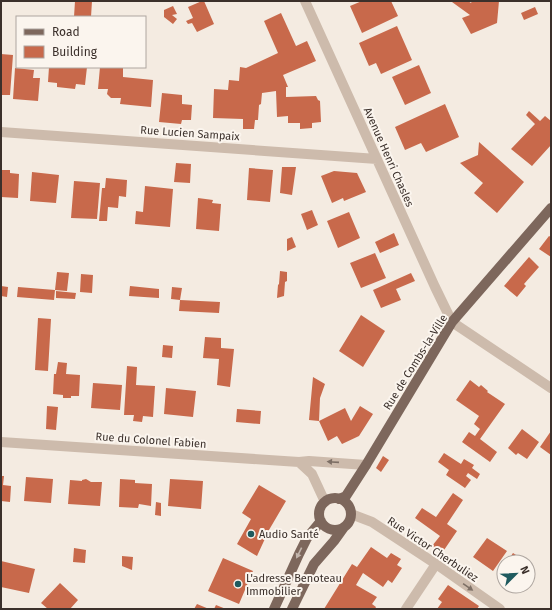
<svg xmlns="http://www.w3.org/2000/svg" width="552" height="610" font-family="'Fira Sans',sans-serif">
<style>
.building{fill:#c8694b}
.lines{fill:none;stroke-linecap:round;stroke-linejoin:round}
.minor{stroke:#cdbbac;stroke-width:10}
.major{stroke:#7d675c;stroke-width:10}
.oneway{fill:#7d6f65}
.oneway2{fill:#c2b5ac}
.poi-dot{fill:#1f5a5e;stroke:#fbf5ee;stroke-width:1.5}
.labels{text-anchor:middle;stroke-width:4;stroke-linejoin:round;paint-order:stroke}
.street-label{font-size:11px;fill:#3b302b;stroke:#fbf5ee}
.poi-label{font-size:11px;fill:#3b302b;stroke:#fbf5ee;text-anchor:start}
</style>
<rect width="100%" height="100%" fill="#f4ebe1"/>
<path class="building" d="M75 1H92L91 17H74Z
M202 1H204L214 24 197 32 192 23 188 24 186 21 193 18 188 7Z
M362 1H391L398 16 362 33 350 6Z
M454 1H468L471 3 472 1H499L497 23 471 34 462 18 470 15 452 2Z
M173 6 177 14 172 15 177 19 173 24 164 17V10Z
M535 7 538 14 524 20 521 13Z
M281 13 296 46 307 41 316 61 283 75 288 87H286V97L316 96 318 100 320 101 321 122 312 123V128L300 129V123H288V116L277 117 276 91 262 93 261 104 259 105 258 120H255L254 129H243V119L213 118 214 89 228 90 229 80 239 81 240 67 246 68 278 53 264 21Z
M397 26 412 60 381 74 376 63 369 66 359 43Z
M1 54 13 55 10 95H1Z
M419 65 431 93 405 105 392 77Z
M49 67H87L85 85 76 84 75 89 57 87V83L48 82Z
M100 67H123V77L153 80 151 107 120 104 121 98H111L107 94 108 89H98Z
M15 68 34 70 33 78H40L38 101 13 99Z
M162 93 182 95V104L192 105 191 120H182L181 124 159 122Z
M445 104 459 137 426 152 421 143 405 150 395 127Z
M529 111 540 121 545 116 551 121V145L532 166 511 149 535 124 526 115Z
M479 142 524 182 497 213 474 193 483 183 460 163 478 155Z
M176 163 191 164 190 183 174 182Z
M282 167H296L292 195 280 193Z
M249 168 273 170 270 202 247 200Z
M1 170H10V173L19 174 18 198 1 197Z
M334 171 357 173 366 192 344 201 343 198 332 203 321 176Z
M32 172 59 175 56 203 30 201Z
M106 178 127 180 126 197 119 196 118 208 108 207 107 221H99L102 188H105Z
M74 181 100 183 97 219 71 218Z
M145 186 173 189 170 227 135 224 136 211 143 212Z
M198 198 213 200 212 203 221 204 219 231 196 229Z
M312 210 318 225 307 230 301 214Z
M349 212 360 238 338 248 327 221Z
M394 233 399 245 380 253 375 242Z
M549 236 551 237V257L539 249Z
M292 237 296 247 287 251V239Z
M375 253 386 278 361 288 350 263Z
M529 257 539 267 524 284 526 286 517 297 504 286Z
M280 271 287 272V281L285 282 284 296 277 298 278 285 279 284Z
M57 272 69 273 67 291 55 290Z
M411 273 415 281 396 289 401 300 381 308 373 290Z
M81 274 93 275 92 293 80 292Z
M1 286 8 287 7 297 1 296Z
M130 286 159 289V298L129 296Z
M18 287 55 290 54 300 17 297Z
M172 287 182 288 180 300 171 299Z
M56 291 76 293 75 299 56 298Z
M180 300 220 302 219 313 179 311Z
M361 315 385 331 363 367 339 351Z
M38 318 51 319 48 371 35 370Z
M205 337 221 338V348L234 349 230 387 217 385 219 359 203 358Z
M163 345 173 346 172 358 162 357Z
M58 362 67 363 66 374 80 375 79 396H71V398H63V395L53 394 54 374H56Z
M127 366 137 367 136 385 155 386 153 417 143 416 142 422 133 421 134 415H124Z
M313 377 325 384 320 398 319 421 309 420Z
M470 380 479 387 481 385 488 391 487 392 505 404 480 439 497 452 490 462 462 442 469 432 475 436 480 429 474 424 479 416 456 400Z
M93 383 122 385 120 410 91 408Z
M166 388 196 391 193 417 164 414Z
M47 406 58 407 56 430 46 429Z
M360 406 373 414 359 436 342 444 337 436 328 441 319 421 345 408 351 421Z
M237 409 261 411 260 424 236 422Z
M522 429 539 442 527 459 518 453 516 455 508 448Z
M551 431V455L540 447Z
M444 453 461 464 464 459 474 465 472 468 480 474 477 479 468 473 466 476 471 480 465 488 446 475 449 470 438 462Z
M383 456 389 460 381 472 376 468Z
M1 476H4L3 485 11 486 10 502 1 501Z
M26 477 53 479 51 503 24 501Z
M86 479 91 482H102L100 506 68 504 70 480 82 481V480Z
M120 479 135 480V483L152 484 151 506 139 504 138 508 119 507Z
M170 479 203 481 201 509 168 506Z
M259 485 286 501 269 530 257 556 237 544 251 519 242 513Z
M453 493 463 500 447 524 457 531 442 553 432 546 440 536 415 518 422 508 436 517Z
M156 502 161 503V516L155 515Z
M487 538 507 551 493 571 473 557Z
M371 547 387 558 391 553 401 559 397 565 402 568 392 583 388 580 383 587 363 573 356 585 377 597 372 604 376 607 375 609H324L352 564 357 567Z
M74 548 86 550 85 563 73 562Z
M513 553 527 562H507Z
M122 556 133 557 132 570 122 566Z
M223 558 253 571 239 604 208 591Z
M1 561 35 569 29 593 1 587Z
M528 563 533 566 528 574Z
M504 566V577L499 573Z
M60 583 78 600 70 609H48L41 603Z
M448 585 479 606 477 609H437L442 602 438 599Z
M197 604 209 609H194Z
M216 605 226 609H214Z"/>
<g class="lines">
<path class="minor" d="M305 1 435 287 452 322 551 388
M1 132 377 159
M1 442 299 462 309 461 366 465
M299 462 312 474 325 502
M351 514 372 522 436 564 500 609
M406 609 436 564"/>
<path class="major" d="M319 514a16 16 0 1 1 32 0a16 16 0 1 1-32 0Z
M339 499 346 496 366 465 452 322 551 208
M274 609 299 554 307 538 321 521
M292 609 314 564 334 541 344 527"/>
</g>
<defs><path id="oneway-solid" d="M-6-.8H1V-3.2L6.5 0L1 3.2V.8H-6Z"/></defs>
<g class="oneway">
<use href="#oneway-solid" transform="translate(333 462) rotate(-176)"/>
<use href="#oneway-solid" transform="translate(468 587) rotate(35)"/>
</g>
<use class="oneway2" href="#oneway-solid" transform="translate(299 553) rotate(116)"/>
<g class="poi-dot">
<circle cx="251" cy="534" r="4"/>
<circle cx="238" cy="584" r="4"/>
</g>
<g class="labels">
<g class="street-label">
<text transform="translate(190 133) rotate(4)" y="4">Rue Lucien Sampaix</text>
<text transform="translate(389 157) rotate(66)" y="4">Avenue Henri Chasles</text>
<text transform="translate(415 362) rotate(-58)" y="4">Rue de Combs-la-Ville</text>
<text transform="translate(151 440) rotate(4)" y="4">Rue du Colonel Fabien</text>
<text transform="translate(433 549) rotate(34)" y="4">Rue Victor Cherbuliez</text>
</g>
<g class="poi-label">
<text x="259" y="538">Audio Santé</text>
<text x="246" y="582">L'adresse Benoteau<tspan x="246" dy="13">Immobilier</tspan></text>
</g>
</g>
<rect width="552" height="610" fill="none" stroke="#3b302b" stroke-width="4"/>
<rect x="16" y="16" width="130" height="52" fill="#fbf5ee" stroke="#aea6a0"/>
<rect x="24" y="29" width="20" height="6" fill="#7d675c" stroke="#aea6a0"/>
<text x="52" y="36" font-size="12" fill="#3b302b">Road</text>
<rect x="24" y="46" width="20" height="12" fill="#c8694b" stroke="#aea6a0"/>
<text x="52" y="56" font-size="12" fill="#3b302b">Building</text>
<g transform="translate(516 574) rotate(66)"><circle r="19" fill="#fbf5ee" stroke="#aea6a0"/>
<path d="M0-3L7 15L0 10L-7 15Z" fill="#1f5a5e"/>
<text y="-6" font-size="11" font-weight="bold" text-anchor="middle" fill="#3b302b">N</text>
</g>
</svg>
